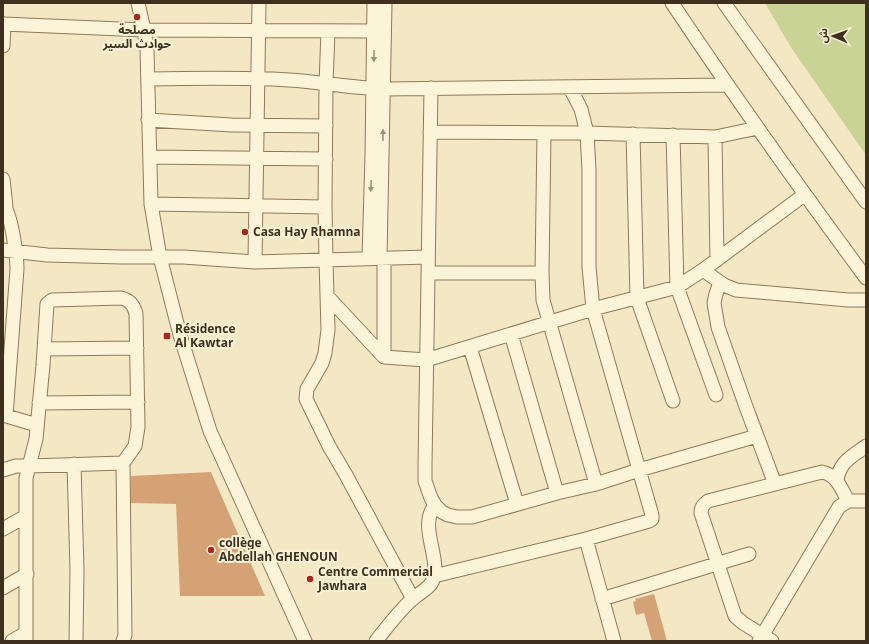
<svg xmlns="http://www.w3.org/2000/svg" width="869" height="644" font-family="Georgia,'Noto Sans Arabic',serif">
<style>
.green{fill:#c9d396}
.building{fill:#d5a276}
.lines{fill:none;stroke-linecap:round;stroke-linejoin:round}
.minor-casing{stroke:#907958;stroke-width:15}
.minor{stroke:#fcf4d9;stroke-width:13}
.oneway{fill:#9e927c}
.poi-dot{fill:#a72721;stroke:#f9f1d5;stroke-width:1.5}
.labels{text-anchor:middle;stroke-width:4;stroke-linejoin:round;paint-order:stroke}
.poi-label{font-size:12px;font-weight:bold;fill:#3f2f1e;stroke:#f9f1d5;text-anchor:start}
</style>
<rect width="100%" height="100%" fill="#f3e7c4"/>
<path class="green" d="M765 3H866V155L792 49Z"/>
<path class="building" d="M211 472 265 596H180L176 504 131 503V476Z
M654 594 667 641H652L644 613 636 615 633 602 636 601 635 599Z"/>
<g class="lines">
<defs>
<path id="minor" d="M138 3 144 30 147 50 151 204 160 257 180 335 210 431 305 641
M672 3C734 96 799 187 866 278
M724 3 866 202
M3 24 144 30 374 31
M328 31 326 84 325 207 326 260 328 330 325 353 322 363 307 389 306 399 329 446 346 475 413 599
M3 46 4 24
M148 79C194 78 242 77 289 80 321 82 352 88 384 89L727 85
M431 88 425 465V481L431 498 435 505 442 512 448 515 457 517H472L557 493 596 484 639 470 757 436
M148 120 232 125 326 126
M430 132 587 133 715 137 758 128
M544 133 542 273 543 300 596 484
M633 134 637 298 673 401
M673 135 677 287 716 395
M715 137 717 260
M150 157 326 159
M3 179 6 207
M151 204 325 207
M3 205C11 211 17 257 17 269L6 416
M3 250 47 255 122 257H183L255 262 428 257
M369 258 372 155 374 3
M380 258 385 3
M255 262 259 3
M703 270 724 285 736 290 848 300H866
M428 273H542
M720 282 716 294 714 303 718 327 745 404 775 484
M328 297 384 357 426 360 593 309 677 287 703 270 804 195
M511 334 557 493
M470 347 517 504
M44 349 137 348
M384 357V258
M39 403 138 402
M3 415 37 425
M74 464 77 570 76 641
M3 470 16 466H29L123 463
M837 480C840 461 852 457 866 446
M3 529 26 516
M586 539 614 641
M434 576 586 539 649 521 652 519V515L593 309 589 267V170L587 133 581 109 570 88
M3 588 27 574
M602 599 749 554
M12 641 26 633
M26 641V478L36 439 43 365 47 304 52 300 121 298C130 300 134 305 136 314L138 427 135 446 123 463 125 635 123 641
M376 641C388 626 400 609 415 597 421 592 430 588 433 580 441 556 418 527 435 505
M759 641 839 507 848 501H866
M772 641 743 623 735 616 701 513C701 507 703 505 708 501L822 472C837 475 841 488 848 501"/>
</defs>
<use href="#minor" class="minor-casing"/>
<use href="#minor" class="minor"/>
</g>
<defs><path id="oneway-solid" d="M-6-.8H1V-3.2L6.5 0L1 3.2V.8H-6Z"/></defs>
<g class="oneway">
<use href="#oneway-solid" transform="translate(374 56) rotate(91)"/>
<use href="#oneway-solid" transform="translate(383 135) rotate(-89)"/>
<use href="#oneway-solid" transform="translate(371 186) rotate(92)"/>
</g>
<g class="poi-dot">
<circle cx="137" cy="17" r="4"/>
<circle cx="245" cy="232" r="4"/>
<rect x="163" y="332" width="8" height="8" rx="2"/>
<circle cx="211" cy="550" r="4"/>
<circle cx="310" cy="579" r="4"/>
</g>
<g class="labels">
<g class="poi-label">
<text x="137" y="34" text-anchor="middle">مصلحة<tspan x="137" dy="14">حوادث السير</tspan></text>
<text x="253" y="236">Casa Hay Rhamna</text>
<text x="175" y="333">Résidence<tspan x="175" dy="14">Al Kawtar</tspan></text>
<text x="219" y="547">collège<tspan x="219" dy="14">Abdellah GHENOUN</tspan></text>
<text x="318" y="576">Centre Commercial<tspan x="318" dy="14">Jawhara</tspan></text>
</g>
</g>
<rect width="869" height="644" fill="none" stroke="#3f2f1e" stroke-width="8"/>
<g transform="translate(833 36) rotate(272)" stroke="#f9f1d5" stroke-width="3" paint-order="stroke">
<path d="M0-3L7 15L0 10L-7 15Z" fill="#3f2f1e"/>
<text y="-6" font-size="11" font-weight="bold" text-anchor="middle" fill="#3f2f1e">ش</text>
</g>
</svg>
